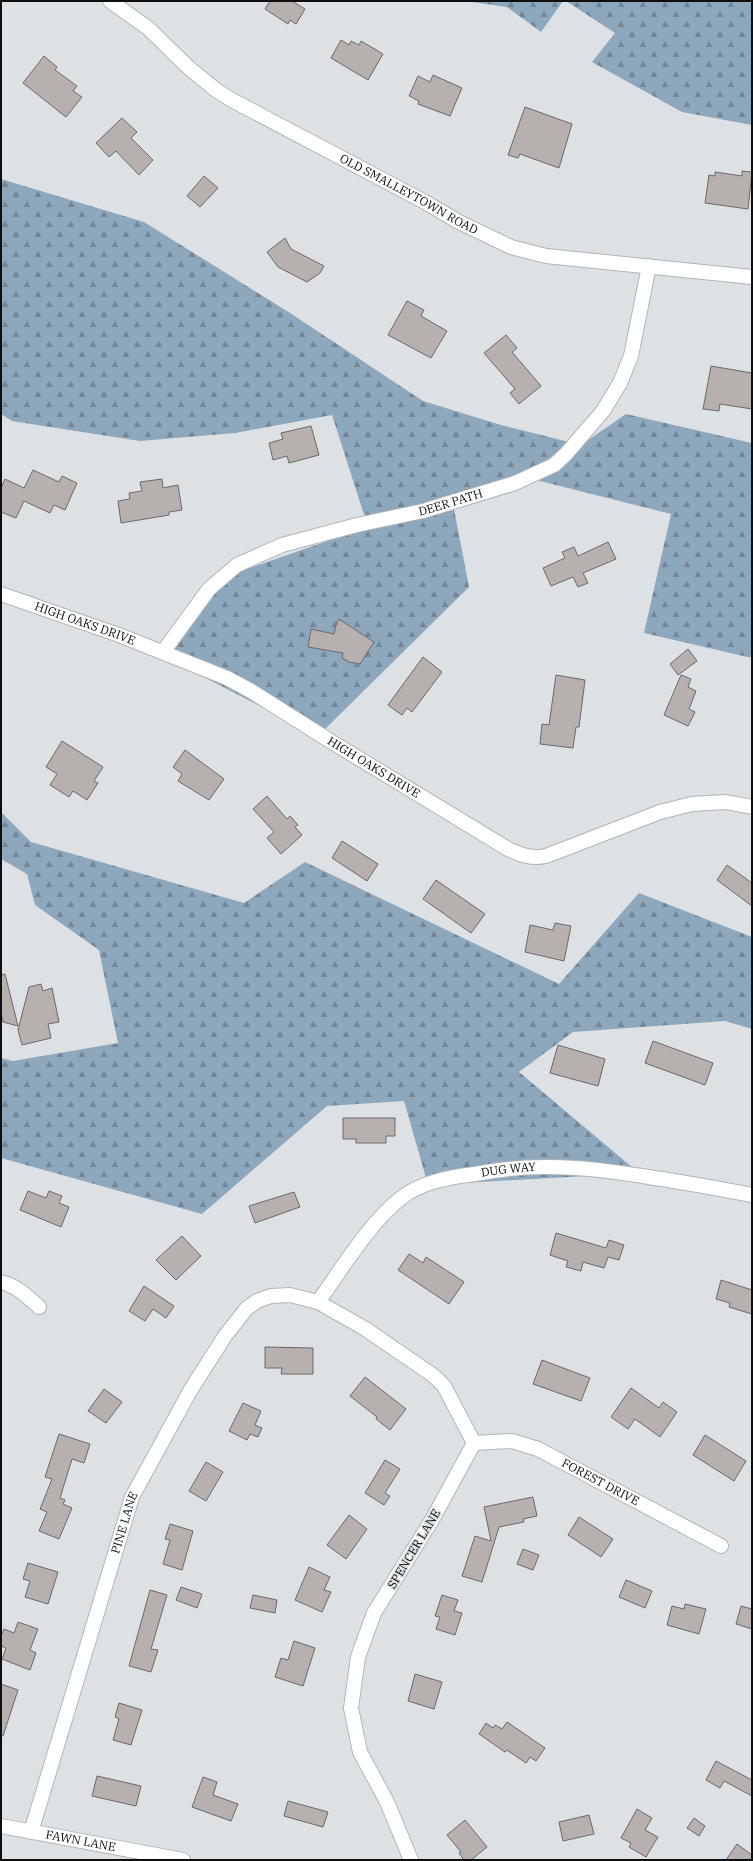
<svg xmlns="http://www.w3.org/2000/svg" width="753" height="1861" font-family="'IBM Plex Serif',serif">
<style>
.forest{fill:url(#forest-firs)}
.building{fill:#b6b1af;stroke:#6c6866}
.lines{fill:none;stroke-linecap:round;stroke-linejoin:round}
.minor-casing{stroke:#b1b5b8;stroke-width:16}
.minor{stroke:#fff;stroke-width:14}
.labels{text-anchor:middle;stroke-width:3;stroke-linejoin:round;paint-order:stroke}
.street-label{font-size:12px;fill:#0c0e0f;stroke:#dde1e4}
</style>
<defs>
<pattern id="forest-firs" width="22" height="20" patternUnits="userSpaceOnUse"><rect width="22" height="20" fill="#8da7bc"/><path d="M5 1l3.5 6h-7zM16 11l3.5 6h-7z" fill="#728697"/></pattern>
</defs>
<rect width="100%" height="100%" fill="#dde1e4"/>
<path class="forest" d="M465 1H563L541 32 507 7Z
M566 1H752V125L682 112 592 62 615 33Z
M1 179 144 222 290 313 423 401 501 425 581 445 626 414 752 443V658L644 633 671 514 536 480 454 509 469 587 318 736 163 656 232 574 368 527 332 415 235 433 140 441 12 421 1 414Z
M1 812 31 842 244 903 305 862 559 984 639 893 752 937V1029L725 1021 573 1032 519 1072 639 1173 428 1185 404 1101 327 1106 202 1214 1 1158V1058L13 1061 118 1043 99 950 35 905 27 874 1 859Z"/>
<path class="building" d="M270 1H292L305 9 296 24 290 20 288 24 265 9Z
M341 40 349 45 351 41 359 45 361 41 383 54 368 80 331 58Z
M44 56 57 67 55 70 77 86 73 91 82 97 66 117 23 83Z
M433 75 462 88 450 116 418 104 419 101 409 96 418 76 430 82Z
M525 107 572 124 559 168 520 154 518 158 508 155Z
M122 118 137 132 131 138 153 160 139 175 116 151 109 157 96 143Z
M742 171 752 172 748 209 705 203 709 175 715 176V172L742 176Z
M204 176 218 188 200 207 187 196Z
M285 238 291 249 324 266 320 273 307 282 278 267 267 252Z
M407 301 424 310 421 316 447 331 431 358 388 335Z
M506 335 517 348 512 352 541 386 519 404 510 393 515 389 484 353Z
M711 366 752 373V409L720 404 719 411 703 409Z
M311 426 319 455 289 463 287 456 273 460 269 443 283 439 281 433Z
M33 470 59 482 62 476 77 483 65 510 54 505 50 513 24 501 16 518 1 512V488L5 479 24 488Z
M162 479 163 488 178 485 182 510 169 512V515L121 523 118 501 130 499 129 493 142 491 140 482Z
M608 542 616 559 583 573 588 583 578 587 573 577 551 586 543 568 565 558 562 552 574 547 578 556Z
M339 619 374 642 360 664 349 662 342 658 343 653 308 647 311 629 334 634 336 625Z
M688 649 697 661 678 675 670 664Z
M423 657 442 672 412 712 407 708 402 715 388 705Z
M556 675 585 680 579 727H576L573 748 540 744 542 724 549 725Z
M681 675 691 679 688 687 696 691 689 709 695 712 688 726 664 715Z
M62 741 103 767 94 781 98 783 87 800 73 791 69 797 50 785 57 774 46 767Z
M185 750 224 779 209 800 178 781 182 774 173 767Z
M267 796 287 819 290 816 298 825 295 827 302 835 281 854 267 838 274 832 253 809Z
M342 841 378 864 367 881 332 858Z
M727 865 752 883V906L717 880Z
M436 880 485 914 471 933 423 899Z
M555 923 571 926 564 961 525 952 530 925 553 930Z
M5 974 18 1026 3 1022 1 1013V975Z
M41 984 43 991 52 988 59 1022 48 1024 51 1038 22 1045 18 1030 29 987Z
M653 1041 713 1063 705 1085 645 1063Z
M558 1045 605 1059 598 1086 550 1073Z
M343 1118H395V1136H386V1143H356V1139H343Z
M28 1191 46 1198 49 1191 62 1196 59 1203 69 1207 61 1227 20 1210Z
M294 1192 300 1207 255 1223 249 1206Z
M556 1233 606 1248 609 1240 624 1245 619 1260 608 1257 604 1268 583 1262 581 1271 566 1267 568 1261 550 1255Z
M182 1236 201 1256 176 1280 156 1260Z
M409 1254 423 1263 426 1257 464 1282 449 1304 398 1270Z
M721 1280 752 1290V1314L729 1307 730 1303 716 1299Z
M144 1286 174 1306 166 1318 153 1309 145 1321 129 1311Z
M265 1347 313 1348V1374H281L282 1368H265Z
M542 1360 590 1378 581 1401 533 1384Z
M365 1377 406 1409 390 1430 376 1419 377 1417 350 1396Z
M631 1388 659 1408 663 1402 677 1412 660 1437 635 1419 628 1429 611 1417Z
M104 1389 122 1402 106 1423 88 1411Z
M243 1403 261 1411 255 1425 262 1428 258 1437 250 1434 247 1440 229 1431Z
M59 1434 90 1444 84 1463 72 1459 60 1498 65 1500 63 1504 72 1508 59 1539 39 1531 47 1512 40 1509 52 1479 45 1477Z
M705 1435 746 1461 734 1481 693 1455Z
M385 1460 400 1469 385 1493 390 1496 384 1505 365 1493Z
M206 1462 223 1472 206 1501 189 1491Z
M533 1497 537 1516 523 1519 524 1522 499 1527 482 1582 462 1576 475 1536 491 1541 484 1507Z
M349 1515 367 1529 346 1559 327 1545Z
M579 1517 613 1539 601 1557 568 1535Z
M170 1524 193 1531 182 1570 163 1564 170 1540 165 1539Z
M523 1549 539 1555 533 1570 517 1564Z
M28 1563 58 1572 48 1604 25 1597 30 1581 23 1579Z
M309 1567 330 1577 324 1590 331 1592 322 1612 295 1600Z
M626 1580 652 1591 645 1608 619 1597Z
M181 1587 202 1594 197 1608 176 1600Z
M150 1590 167 1595 151 1649 158 1650 151 1672 129 1666Z
M253 1595 277 1600 275 1613 250 1608Z
M442 1595 458 1600 454 1611 462 1613 455 1635 436 1629 440 1617 435 1616Z
M685 1604 706 1609 699 1634 667 1625 672 1606 684 1609Z
M741 1606 752 1609V1629L736 1624Z
M18 1622 38 1629 30 1650 36 1653 30 1670 2 1659 6 1648 1 1646V1636L4 1629 14 1633Z
M294 1641 315 1648 303 1686 275 1677 281 1658 288 1660Z
M415 1674 442 1682 434 1709 408 1701Z
M1 1684 18 1690 3 1736 1 1735Z
M119 1703 142 1710 131 1745 113 1740 119 1719 115 1717Z
M507 1722 545 1748 536 1761 530 1757 526 1763 507 1750 505 1752 479 1734 486 1723 493 1728 495 1725 502 1729Z
M716 1761 752 1780V1796L724 1781 720 1788 706 1780Z
M97 1776 141 1786 136 1806 92 1796Z
M203 1777 217 1782 213 1795 238 1804 231 1821 192 1807Z
M288 1801 328 1812 323 1827 284 1816Z
M637 1809 652 1818 645 1830 658 1837 646 1857 629 1847 631 1843 621 1838Z
M589 1815 594 1834 563 1841 559 1822Z
M694 1818 705 1826 699 1836 687 1828Z
M465 1820 487 1847 471 1860H464L459 1853 461 1852 447 1835Z
M737 1844 752 1855V1860H726Z"/>
<g class="lines">
<defs>
<g id="minor">
<path id="s1" d="M110 1 148 28 189 68 216 90 230 99 425 202 457 221 511 247 546 256 752 277"/>
<path id="s2" d="M1 594 119 635 227 678 251 691 327 739 508 849C521 855 532 859 546 856L660 812 692 804 726 802 752 807"/>
<path id="s3" d="M163 652 209 589 237 565 282 545 357 525 423 511 515 483 554 465 566 454 603 411 620 383 631 356 649 266"/>
<path d="M1 1282C16 1285 28 1297 39 1307"/>
<path id="s4" d="M318 1302C341 1270 370 1222 401 1198 421 1182 450 1177 475 1174 497 1170 519 1167 542 1167 582 1166 622 1173 662 1179 692 1184 722 1189 752 1195"/>
<path id="s5" d="M474 1443 512 1441 538 1449 721 1546"/>
<path id="s6" d="M1 1826 183 1860"/>
<path id="s7" d="M31 1832 132 1497 190 1391 225 1336 247 1308 257 1301 271 1296 290 1295 318 1302 364 1328 434 1376 444 1386 474 1443 432 1520 374 1613 358 1657 351 1708 360 1752 387 1802 411 1860"/>
</g>
</defs>
<use href="#minor" class="minor-casing"/>
<use href="#minor" class="minor"/>
</g>
<g class="labels">
<g class="street-label">
<text dy="4" stroke="none"><textPath href="#s1" startOffset="358">OLD SMALLEYTOWN ROAD</textPath></text>
<text dy="4" stroke="none"><textPath href="#s3" startOffset="338">DEER PATH</textPath></text>
<text dy="4" stroke="none"><textPath href="#s2" startOffset="89">HIGH OAKS DRIVE</textPath></text>
<text dy="4" stroke="none"><textPath href="#s2" startOffset="413">HIGH OAKS DRIVE</textPath></text>
<text dy="4" stroke="none"><textPath href="#s4" startOffset="246">DUG WAY</textPath></text>
<text dy="4" stroke="none"><textPath href="#s5" startOffset="136">FOREST DRIVE</textPath></text>
<text dy="4" stroke="none"><textPath href="#s7" startOffset="323">PINE LANE</textPath></text>
<text transform="translate(414 1549) rotate(-59)" y="4">SPENCER LANE</text>
<text dy="4" stroke="none"><textPath href="#s6" startOffset="81">FAWN LANE</textPath></text>
</g>
</g>
<rect width="753" height="1861" fill="none" stroke="#0c0e0f" stroke-width="4"/>
</svg>
